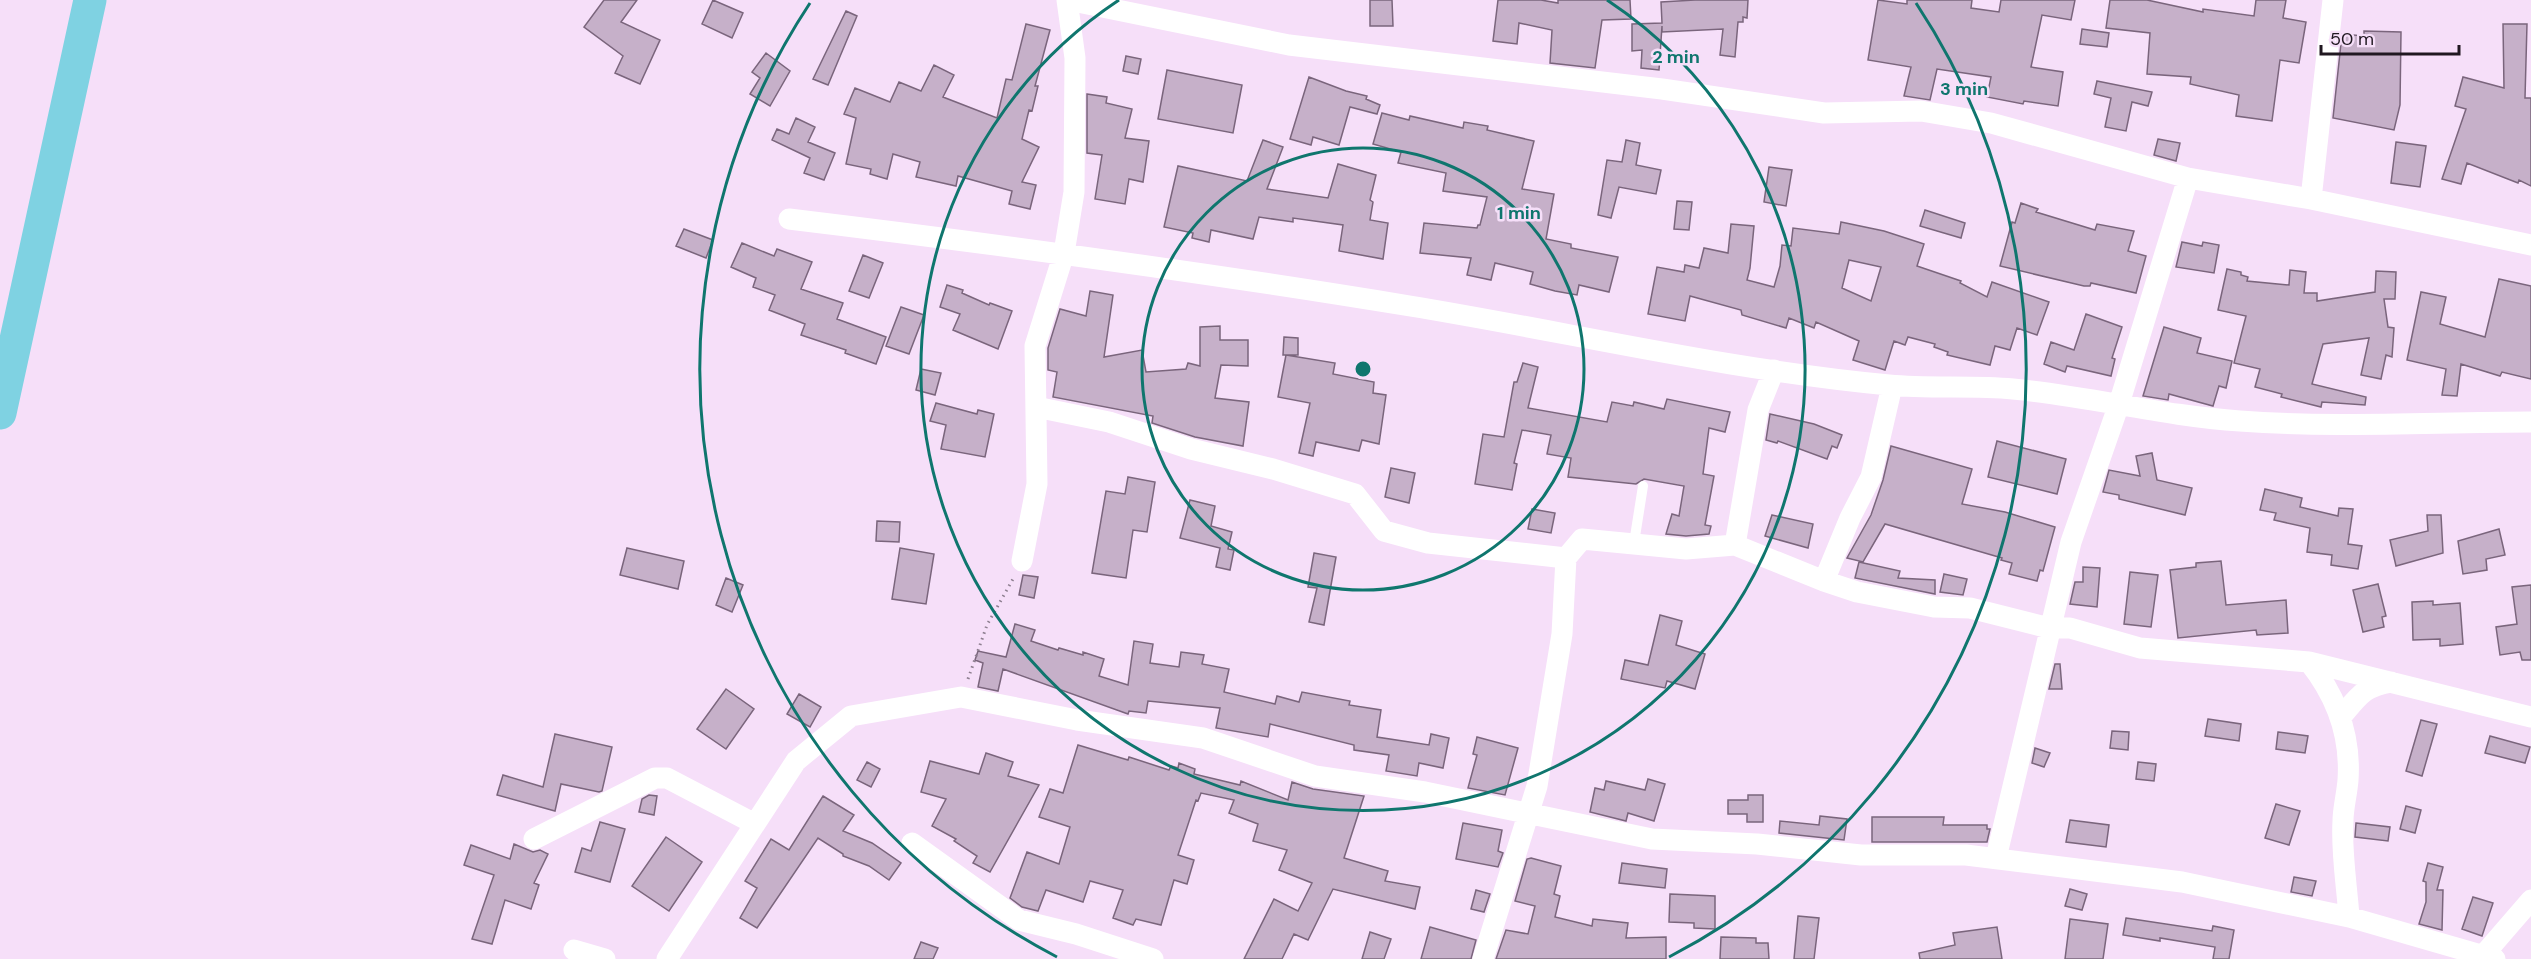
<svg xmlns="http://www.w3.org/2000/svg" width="2531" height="959" font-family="'DM Sans',sans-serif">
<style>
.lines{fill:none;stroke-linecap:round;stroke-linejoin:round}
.river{stroke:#7fd2e2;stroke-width:33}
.building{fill:#c6b0c9;stroke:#7a657c;stroke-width:1.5;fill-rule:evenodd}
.path{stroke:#8d7e8f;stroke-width:3;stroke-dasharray:1.5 4.5;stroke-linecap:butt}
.service{stroke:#fff;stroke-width:10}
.minor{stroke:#fff;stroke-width:21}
.ring{fill:none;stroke:#0f766e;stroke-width:3}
.centre{fill:#0f766e;stroke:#f6dff9;stroke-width:3}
.ring-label{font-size:18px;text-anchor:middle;font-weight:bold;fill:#0f766e;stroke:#f6dff9;stroke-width:5;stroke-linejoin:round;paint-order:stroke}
</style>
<rect width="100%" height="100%" fill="#f6dff9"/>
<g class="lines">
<path class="river" d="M0 413 90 0"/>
</g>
<path class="building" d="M604 0H637L621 22 660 40 640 84 615 73 623 56 584 27Z
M713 0 743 13 732 38 702 24Z
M1370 0H1392L1393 26H1370Z
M1498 0H1541L1558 3V0H1630L1631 19 1602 20 1595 68 1550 63 1552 30 1519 23 1517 44 1493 41Z
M1695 0H1748L1747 18 1743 17V22H1738L1735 57 1720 55 1723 29 1662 32V26L1659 70 1641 68 1642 50 1632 51V24L1662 23 1661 2Z
M1878 0 1907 4V0H1972L1971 8 1999 12 2001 0H2075L2071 20 2042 15 2031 67 2063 72 2058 106 2024 101 2023 104 1987 97 1991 77 1937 69 1930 100 1904 96 1911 67 1868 60Z
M2110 0H2147L2203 12V9L2254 16 2256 0H2286L2283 18 2306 22 2299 63 2280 60 2272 121 2236 116 2239 95 2190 84 2191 77 2147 74 2150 33 2106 28Z
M846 11 857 16 828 85 813 79Z
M1026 24 1050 30 1035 86H1038L1032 111 1029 110 1022 139 1039 147 1022 182 1036 185 1030 209 1009 204 1012 191 958 176 956 186 916 177 920 162 893 154 887 179 870 174 871 169 846 164 856 118 844 114 855 88 890 102 899 82 921 91 934 65 954 75 943 97 997 118 1006 79 1012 80Z
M2503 24H2527L2525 98H2531V186L2519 180 2518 183 2467 163 2461 184 2442 179 2466 109 2455 106 2463 77 2504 88Z
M2082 29 2109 33 2107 47 2080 44Z
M2364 31 2401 32 2400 105 2394 130 2333 118 2342 34 2364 36Z
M766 53 790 71 770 106 750 94 760 78 752 72Z
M1126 56 1141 59 1138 74 1123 71Z
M1167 70 1242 85 1233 133 1158 119Z
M1309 77 1346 91 1367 96 1366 99 1380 105 1377 114 1350 107 1339 145 1313 137 1311 145 1290 139Z
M2097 81 2152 92 2148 106 2132 102 2126 131 2105 127 2111 98 2094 94Z
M1087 94 1107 97 1106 103 1132 109 1125 138 1149 141 1143 182 1129 179 1125 204 1095 199 1102 155 1087 153Z
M1382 113 1409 120 1410 116 1463 128 1464 122 1488 126 1487 130 1534 141 1522 189 1554 194 1546 239 1571 244V248L1618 257 1609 292 1579 285 1577 295 1555 291 1530 284 1533 272 1495 263 1491 280 1467 275 1471 258 1420 253 1424 223 1477 228 1478 225H1480L1487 197 1443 191 1446 173 1398 163 1401 152 1373 144Z
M796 118 815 127 808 142 835 153 824 180 804 173 810 158 772 140 777 129 789 134Z
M2158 139 2180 143 2176 161 2154 155Z
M1263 140 1283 147 1267 189 1328 198 1338 164 1376 175 1370 200 1373 202 1370 220 1388 223 1383 259 1339 251 1343 225 1293 218V222L1259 217 1253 239 1211 230 1209 242 1192 238 1193 233 1164 227 1178 166 1247 181Z
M1626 140 1640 143 1636 165 1661 170 1656 194 1619 187 1611 218 1598 215 1607 160 1622 162Z
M2396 142 2426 146 2420 187 2391 183Z
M1769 167 1792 170 1786 206 1764 202Z
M1677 201 1692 202 1689 230 1674 229Z
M2021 203 2038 209 2036 212 2095 230 2097 224 2134 231 2128 251 2146 256 2136 293 2091 283 2090 286H2084L2000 266 2012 222 2015 223Z
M1925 210 1965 223 1961 238 1920 226Z
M1841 222 1884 231 1924 244 1917 266 1961 281 1960 283 1987 297 1992 282 2049 302 2037 335 2017 328 2010 350 1995 346 1990 365 1947 355 1948 352 1934 347 1935 344 1908 337 1905 345 1894 341 1885 370 1853 360 1859 341 1816 322 1814 328 1789 318 1786 328 1742 315 1741 310 1690 296 1685 321 1648 314 1657 267 1684 272 1685 265 1699 268 1704 248 1728 253 1731 224 1754 226 1750 268 1747 280 1774 287 1780 266 1782 245 1791 246 1793 228 1839 234ZM1849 260 1881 267 1871 301 1842 288Z
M684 229 713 240 706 258 676 246Z
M2182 242 2202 246 2203 242 2219 245 2214 273 2176 267Z
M742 243 774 256 777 249 812 262 801 289 843 303 837 319 886 337 876 364 845 353 846 350 801 335 805 324 769 310 775 295 753 287 756 278 731 267Z
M863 255 883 263 869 298 849 291Z
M2227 269 2241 272V275L2248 277 2247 281 2289 285 2290 270 2306 272 2304 293H2317V301L2375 292 2376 271 2396 272 2395 299H2384L2388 327 2394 328 2392 357 2386 355 2381 379 2361 375 2369 338 2323 344 2312 384 2366 397 2365 405 2322 402 2321 407 2281 397 2282 394 2255 387 2260 369 2234 363 2246 316 2218 310Z
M2499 279 2531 286V379L2502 372 2500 376 2461 364 2457 396 2442 395 2446 369 2407 360 2421 292 2446 297 2440 324 2485 337Z
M947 285 963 290 962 293 989 305 990 303 1012 311 998 349 953 330 960 314 940 307Z
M1090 291 1113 295 1104 357 1142 350 1146 372 1186 369 1188 363 1200 366V327L1220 326V340H1248V366L1221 365 1215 398 1249 402 1243 446 1195 437 1152 423 1153 416 1053 397 1057 372 1048 370V348L1060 309 1086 316Z
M901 307 924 315 909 354 886 346Z
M2086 314 2122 327 2112 358 2115 359 2111 376 2067 366 2065 372 2044 364 2051 342 2074 350Z
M2164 327 2201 338 2197 353 2232 361 2226 388 2219 386 2213 406 2169 394 2168 400 2143 396Z
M1284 337 1298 338V355H1286L1335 363 1333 374 1374 382 1373 393 1386 395 1379 444 1362 440 1359 451 1316 442 1313 456 1299 453 1310 403 1278 397 1286 355H1283Z
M1523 363 1538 367 1528 408 1607 422 1612 402 1633 406 1634 402 1664 409 1667 399 1730 412 1725 432 1709 428 1703 474 1714 476 1705 525 1711 526 1709 534 1686 536 1666 534 1672 514 1679 516 1684 486 1644 479 1636 484 1568 477 1571 458 1547 454 1551 435 1522 430 1514 463 1517 464 1512 490 1475 484 1483 434 1504 437 1514 382H1517Z
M921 369 941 373 935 395 916 390Z
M936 403 977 414 978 410 994 414 985 457 941 449 946 425 930 421Z
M1770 414 1814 424 1842 435 1837 448 1832 446 1827 459 1778 441 1777 443 1766 440Z
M1997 441 2066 459 2057 494 1988 477Z
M1891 446 1972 469 1962 504 2005 512 2055 527 2043 571 2040 570 2037 581 2009 574 2012 563 2001 560 2002 558 1885 524 1863 562 1847 558 1871 515 1883 480Z
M2152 453 2157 480 2192 488 2185 515 2119 499V495L2103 492 2109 470 2140 476 2136 456Z
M1391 468 1415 473 1409 503 1385 497Z
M1128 477 1155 482 1147 532 1133 530 1126 578 1092 573 1106 491 1125 494Z
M2265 489 2302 498 2300 507 2338 516 2339 508 2353 509 2348 544 2362 546 2358 569 2331 565 2332 555 2307 552 2310 528 2274 520 2276 513 2260 510Z
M1190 500 1215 506 1211 526 1232 532 1228 549 1234 550 1230 570 1216 567 1220 548 1180 538Z
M1532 509 1555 513 1551 533 1528 529Z
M1772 515 1813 524 1808 548 1765 536Z
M2427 515H2441L2443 553 2396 566 2390 540 2428 531Z
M877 521 900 522 899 542 876 541Z
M2499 529 2505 555 2486 559 2487 570 2463 574 2458 541Z
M627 548 684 561 678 589 620 575Z
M900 548 934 554 926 604 892 599Z
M1314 553 1336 557 1324 625 1309 622 1317 588 1308 587Z
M2221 561 2226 605 2286 600 2288 633 2257 635 2256 630 2178 638 2170 570 2196 567V563Z
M1859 562 1900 571 1898 578 1935 580V594L1855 578Z
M2083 567 2100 568 2097 607 2070 604 2075 582H2083Z
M2130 572 2158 575 2151 627 2124 624Z
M1944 574 1967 579 1963 595 1940 592Z
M1023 575 1038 577 1034 598 1019 595Z
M726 578 743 585 732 612 716 605Z
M2378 584 2386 616 2382 617 2384 627 2363 632 2353 590Z
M2531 585V660H2522L2520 652 2500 655 2496 627 2517 624 2512 587Z
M2433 601V605L2460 603 2463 644 2440 646V639L2413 640 2412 602Z
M1660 615 1682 621 1676 645 1705 654 1695 689 1667 681 1665 688 1621 679 1625 660 1648 665Z
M1015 624 1035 630 1031 641 1058 650 1059 648 1083 655V652L1104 659 1099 676 1128 685 1134 641 1153 644 1150 663 1179 667 1181 652 1204 655 1202 664 1229 669 1224 692 1275 704 1277 696 1299 702 1302 692 1350 701 1349 705 1381 710 1377 737 1429 745 1431 734 1449 738 1443 768 1419 763 1417 776 1386 771 1389 755 1354 750V745L1270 724 1268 737 1216 728 1220 708 1148 701 1146 713 1129 711 1128 714 1003 669 998 691 978 687 983 663 975 660 978 651 1006 657Z
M2055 664H2060L2062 689H2049Z
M726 689 754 709 726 749 697 729Z
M799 694 821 707 810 727 787 714Z
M2208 719 2241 724 2239 741 2205 736Z
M2421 720 2437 724 2422 776 2406 771Z
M2112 731 2129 732 2128 750 2110 748Z
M2278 732 2308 736 2305 753 2276 749Z
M555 734 612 747 602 791 599 792 561 784 555 811 497 795 503 775 543 787Z
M2490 736 2530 747 2525 763 2485 753Z
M1477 737 1518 748 1505 795 1468 788 1477 755 1473 754Z
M1078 745 1128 760 1129 757 1169 770 1171 766 1178 768 1179 763 1195 769 1194 774 1240 785 1241 781 1288 800 1292 782 1313 789 1364 796 1344 858 1388 871 1385 881 1420 887 1415 909 1333 889 1308 940 1294 934 1282 959H1244L1274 899 1298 911 1312 883 1279 870 1287 850 1253 841 1258 824 1229 813 1234 800 1201 793 1198 801 1196 800 1178 855 1194 860 1187 884 1174 880 1161 925 1136 919 1133 925 1113 918 1123 890 1090 881 1083 902 1046 890 1038 911 1022 907 1010 898 1027 852 1059 864 1070 827 1039 817 1050 789 1063 793Z
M2035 748 2050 753 2044 767 2032 763Z
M986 753 1013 762 1008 776 1039 785 990 872 973 863 977 856 954 841 956 839 932 826 946 799 921 792 930 761 979 774Z
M867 762 880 769 871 787 857 780Z
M2138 762 2156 764 2154 781 2136 779Z
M1648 779 1665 784 1654 821 1628 813 1626 821 1590 812 1595 788 1604 790 1606 781 1645 790Z
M649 795 657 796 654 815 639 812 642 799Z
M1748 795H1763V822H1747V814H1728V800H1748Z
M823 796 854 815 843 831 872 843 901 863 889 880 869 866 843 856V854L818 838 757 928 740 918 757 888 745 881 771 839 789 850Z
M2276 804 2300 811 2289 845 2265 838Z
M2406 806 2421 810 2415 833 2400 829Z
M1820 816 1847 819 1844 840 1779 833 1780 821 1819 825Z
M1872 817H1944L1943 825H1987V829H1990L1987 842H1872Z
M2070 820 2109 825 2106 847 2066 842Z
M600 822 625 829 610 882 575 872 582 848 591 851Z
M1463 823 1502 830 1498 851 1503 853 1498 867 1456 859Z
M2356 823 2390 827 2388 841 2355 837Z
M666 837 702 862 669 911 632 886Z
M514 844 533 852 540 850 548 854 534 883 539 885 531 909 505 900 492 944 472 939 494 875 464 865 471 845 510 859Z
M1531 858 1561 866 1554 894 1560 896 1555 917 1592 926 1593 919 1628 923 1626 938 1666 937V959H1496L1506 930 1528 934 1535 906 1515 901 1527 859Z
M1622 863 1667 869 1665 888 1619 883Z
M2428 863 2443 867 2437 890H2443L2442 930 2419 924 2426 902V882L2423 881Z
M2294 877 2316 881 2312 896 2291 892Z
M2070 889 2087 894 2082 910 2065 906Z
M1476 890 1490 894 1484 912 1471 909Z
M1670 894 1715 896V929L1694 928V923L1669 922Z
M2473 897 2493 903 2482 936 2462 929Z
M1798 916 1819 918 1814 959H1794Z
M2126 918 2212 931 2213 926 2234 930 2229 959H2213L2215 947 2160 938V941L2123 935Z
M2070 919 2108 924 2103 959H2065Z
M1430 927 1476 940 1471 959H1421Z
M1997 927 2002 959H1920L1919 953 1955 945 1953 933Z
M1370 932 1391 939 1384 959H1362Z
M1721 937 1756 938V943H1768L1769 959H1720Z
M921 942 938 948 933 959H914Z"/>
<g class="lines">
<path class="path" d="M968 679 987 625 1013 579"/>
<path class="service" d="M1634 543 1643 486"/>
<path class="minor" d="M1068 0 1289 45 1662 89 1824 113 1921 111 1991 123 2188 178 2311 199 2531 245
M2311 199 2333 0
M789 219C996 244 1203 272 1410 306 1569 332 1728 370 1889 385 1930 389 1972 385 2013 389 2089 396 2163 416 2240 421 2337 428 2434 422 2531 422
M1892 386 1871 477 1850 518 1824 581 1857 592 1934 607 1970 608 2049 628H2070L2140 648 2309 662C2337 697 2351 735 2348 780 2347 794 2343 808 2343 821 2341 853 2347 886 2349 917
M1036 407 1109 422 1191 449 1273 469 1355 494 1384 531 1428 543 1566 558 1582 539 1686 549 1735 545 1824 581
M1735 545 1758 410 1774 370
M1022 561 1037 484 1035 346 1064 253 1074 192 1075 58 1067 0
M2309 662 2531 717
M2341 717C2358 697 2364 686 2391 682
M534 839 655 778H667L755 824
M912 843 1019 920 1076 934 1153 959
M1996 858 2071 542 2119 404 2188 178
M574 950 605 959
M667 959 796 761 851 716 961 697 1077 720 1203 738 1315 776 1425 792 1652 839 1757 844 1861 855H1966L2182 882 2349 917 2495 959
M1483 959 1537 786 1562 634 1566 558
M2480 959 2531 900"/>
</g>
<g class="ring">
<circle cx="1363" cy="369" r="221"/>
<path d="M1607 0A442 442 0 1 1 1119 0"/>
<path d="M1057 957A663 663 0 0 1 810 3M1916 3A663 663 0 0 1 1669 957"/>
</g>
<circle cx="1363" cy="369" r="9" class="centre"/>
<g class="ring-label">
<text x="1676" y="63">2 min</text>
<text x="1964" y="95">3 min</text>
<text x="1519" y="219">1 min</text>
</g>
<path d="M2321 45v9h138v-9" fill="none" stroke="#201821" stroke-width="3"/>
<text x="2330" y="45" font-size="18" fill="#201821" stroke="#f6dff9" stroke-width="4.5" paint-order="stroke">50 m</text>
</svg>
